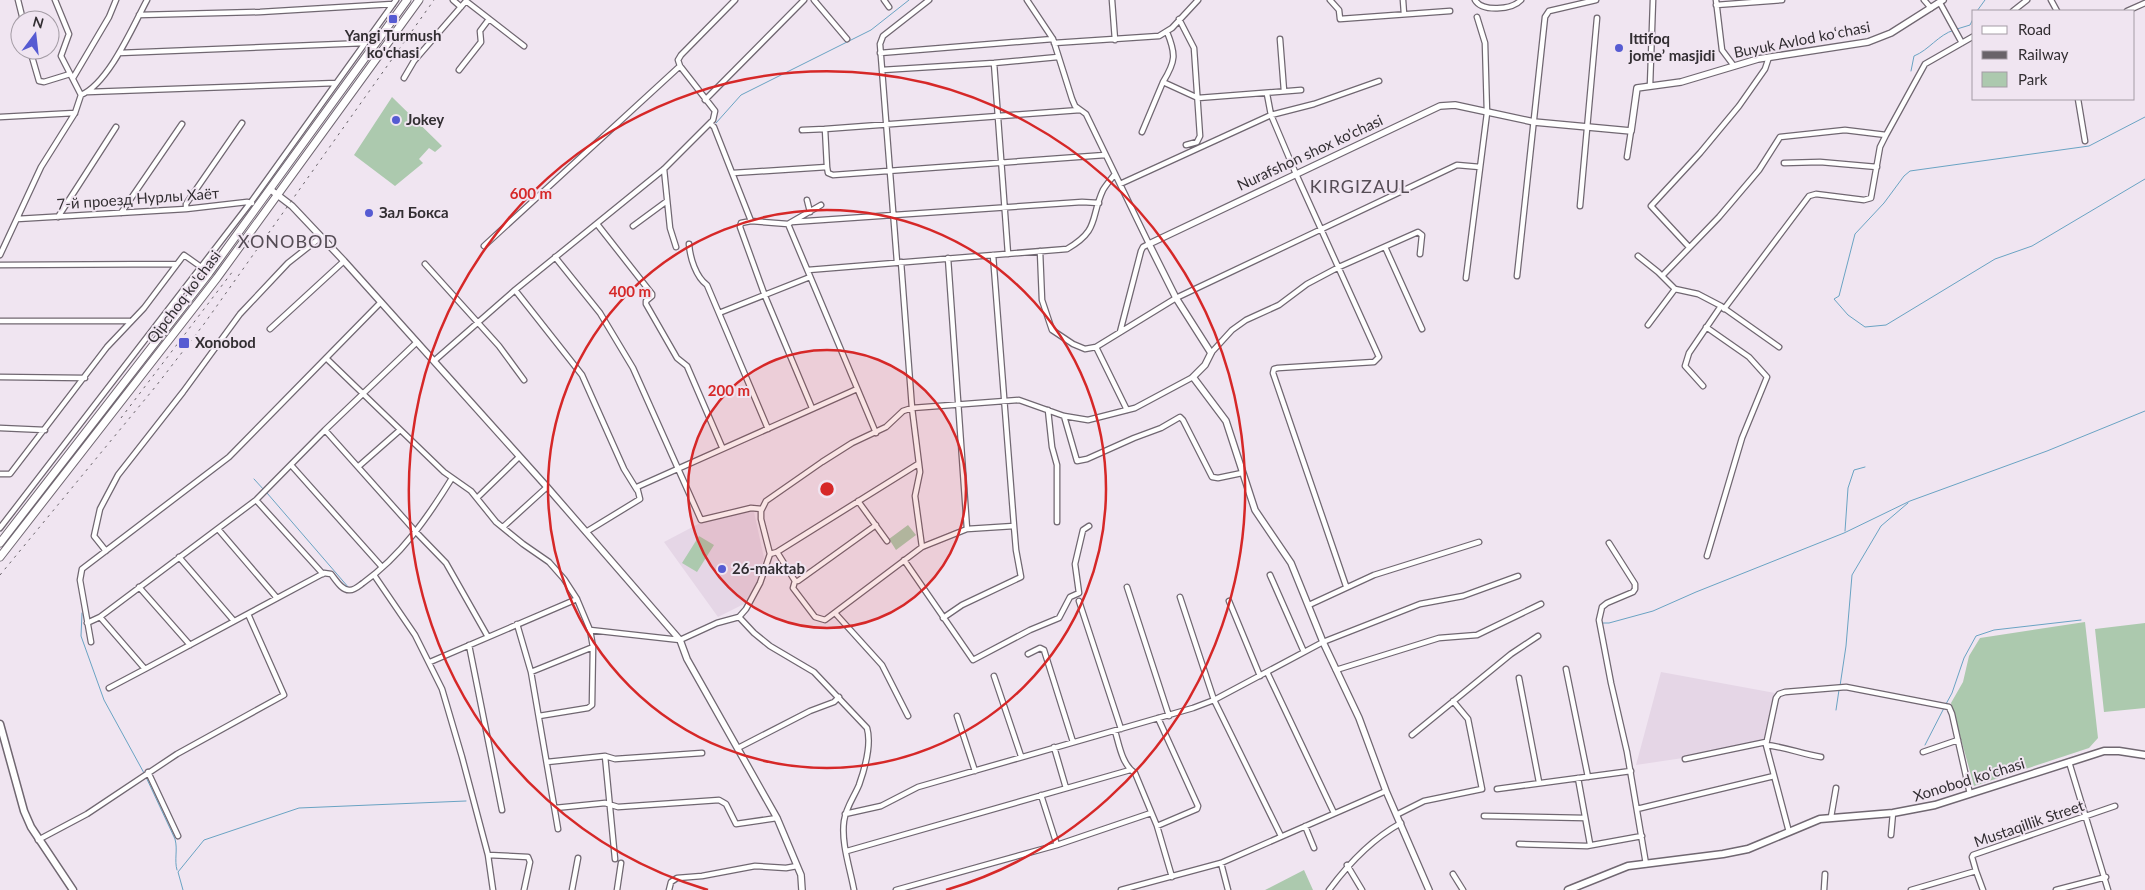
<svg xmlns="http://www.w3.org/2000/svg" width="2145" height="890" font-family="Lato,sans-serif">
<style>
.built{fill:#e5d6e6}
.green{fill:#acc9ae}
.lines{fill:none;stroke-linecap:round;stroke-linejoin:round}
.stream{stroke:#6aa3c3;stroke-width:1}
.minor-casing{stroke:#706771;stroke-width:7}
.tertiary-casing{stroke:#706771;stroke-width:8}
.secondary-casing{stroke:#706771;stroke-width:9}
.primary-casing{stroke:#706771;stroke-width:9}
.minor{stroke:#fff;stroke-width:4.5}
.tertiary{stroke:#fff;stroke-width:5.5}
.secondary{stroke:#fff;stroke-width:6}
.primary{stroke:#fff;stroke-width:7}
.rail{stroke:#696369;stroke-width:1;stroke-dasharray:2.5 5;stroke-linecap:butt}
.ring{fill:none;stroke:#d62828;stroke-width:2.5}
.poi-dot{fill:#565bd2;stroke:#f0e5f1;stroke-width:2}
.labels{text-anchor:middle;stroke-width:4;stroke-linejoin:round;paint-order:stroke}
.poi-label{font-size:15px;font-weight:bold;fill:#322e32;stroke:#f0e5f1;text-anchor:start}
.street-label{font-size:15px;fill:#322e32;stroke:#f0e5f1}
.quarter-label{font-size:18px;letter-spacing:1px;fill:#554c55;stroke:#f0e5f1}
.centre{fill:#d62828;stroke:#f0e5f1;stroke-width:2.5}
.ring-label{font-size:15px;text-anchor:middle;font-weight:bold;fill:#d62828;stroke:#f0e5f1;stroke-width:4;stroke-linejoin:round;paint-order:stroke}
</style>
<rect width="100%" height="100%" fill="#f0e5f1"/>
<path class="built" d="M750 510 754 512 764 558 757 581 746 603 718 617 664 542 702 522Z
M1661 672 1775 693 1765 740 1683 758 1636 765Z"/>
<path class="green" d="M392 97 442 146 435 152 429 148 419 159 423 163 395 186 354 155Z
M908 525 916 535 896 550 889 539Z
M699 536 714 545 697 572 682 563Z
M2085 622 2098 738 2089 748 1974 786 1951 703 1963 682 1969 656 1980 638Z
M2145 623V708L2104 712 2095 629Z
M1304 870 1313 890H1265Z"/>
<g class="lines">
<path class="stream" d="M1977 11 1985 0
M1957 29 1970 25 1974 17
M1911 71 1914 56C1929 50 1938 35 1954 30
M2145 117 2089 146 1910 171 1904 176 1884 203 1855 234 1839 296 1834 299 1848 315 1865 327 1886 325 1995 259 2032 246 2145 179
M716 123 741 95 871 30 909 0
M254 479 264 490
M267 493 349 588
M1845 531 1848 488 1854 470 1865 467
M82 613 81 636 104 700 144 773
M1602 623H1609L1653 611 1696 592 1844 533 1910 501 2047 451 2145 411
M1840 686 1846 646 1852 575 1881 526 1908 503
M1946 704 1952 693 1964 658 1976 636 1994 630 2081 620
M1836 710 1839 690
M1925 745 1944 708
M146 777 175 839C178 850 174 860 177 870
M183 890 178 872 204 840 299 808 466 801"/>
<defs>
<path id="minor" d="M18 0 23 20
M55 0 69 34 61 56 81 95
M453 0 461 7
M814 0 847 39
M884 0 889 7
M1027 0 1053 39 1072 99 1075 106 1086 114 1149 244 1143 247 1141 251 1120 332
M1112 0 1115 40
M1330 0 1339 10 1340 19 1450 11
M1403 0 1404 14
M1475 0C1482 12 1512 10 1521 0
M1716 0 1722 50 1734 66
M1924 0 1931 8
M2051 0 2057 11
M1940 3 1962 43
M1716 5 1782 0
M2013 11 2027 0
M2127 11 2145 3
M139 15 260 12 393 4
M1179 19 1194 48 1200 136 1197 142 1186 145
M1280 39 1284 91
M1054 43 1159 36 1172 28 1198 0
M30 50 39 81 44 82 70 74
M119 53 365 43
M880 53 1053 39
M994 63 1008 254
M459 70 481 42 480 31 489 19
M882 70 994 63 1058 57
M73 78 109 17 116 0
M404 78 414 61 466 1 524 46
M1163 82C1176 61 1176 54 1167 32
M1650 86 1653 0
M88 92 336 83
M1267 94 1271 115 1296 174 1379 357 1374 362 1278 368 1274 369 1273 373 1346 586
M2078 99 2085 141
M705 100 804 0
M0 117 75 113
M710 123 714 127 751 221 788 224
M802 130 825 129
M1142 132 1163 82 1198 98 1301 90
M1627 157 1631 131
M1784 163 1820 162 1877 167
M827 167 825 129 1080 110
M664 169 670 228 676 247
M733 173 827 167 828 173 833 175 1105 155
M1120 184 1271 115 1314 104 1379 81
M807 200 810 212
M821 205 788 224 876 433
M1580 206 1597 18
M186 209V204L242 123
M121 213 182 124
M58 217 116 127
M17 219 186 209 247 202 252 203
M751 221 741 223 740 227 765 296 812 408
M792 222 1082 202 1099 203
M597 224 652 294V296L646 301V304L677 358 687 366 722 447
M633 226 667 201
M689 244C690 258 696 277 707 285L768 429
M484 246 680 66
M1385 247 1422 329
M1689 247 1651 206 1700 153 1739 106 1765 69 1769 57
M1040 251 1042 300 1052 330 1073 344 1085 349 1096 347 1176 298 1457 165 1480 167
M0 255 41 167 75 113 81 95C109 83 133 26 147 0
M993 255 1014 526
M1638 256 1658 272 1675 289 1698 294 1721 306
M555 257 600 313 633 368 701 520 751 508 762 509
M948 258 967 529
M897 262 880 44 883 36 929 0
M901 262 912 408 920 472 915 496 922 547
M425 264 499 346 524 380
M0 265 177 264
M808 270 1067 249C1100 230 1090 218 1103 190 1106 185 1111 179 1115 174
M1517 276 1545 17 1549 11 1596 0
M1662 276 1719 217 1759 170 1780 137 1845 130 1886 135 1925 64 1974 36
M1466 278 1487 113 1485 43 1477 17
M515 290 582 375 624 469 637 490
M1724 309 1809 196 1816 194 1864 200 1871 198 1880 147 1886 135
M719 313 810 277
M0 321H130
M1648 325 1675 289
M1706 327 1749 357 1767 377 1742 438 1707 556
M270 329 344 261
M1096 347 1127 410
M1211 353 1232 330 1246 320 1279 305 1307 284 1339 267 1418 232 1422 235 1420 254
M326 358 444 472 471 491 496 522 523 544 549 562 564 579 577 599 590 630 680 640 717 623 739 617 746 609 760 583 770 554 761 519V511L766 501 822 462 852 443 886 427 903 411 912 408 1019 400 1064 416 1088 420 1135 408 1193 377
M434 361 515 290 664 169 713 120 715 111 680 66 678 60 681 55 735 0
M0 377 85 378
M1703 386 1685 366 1689 353 1721 306 1779 347
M1048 410 1052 447 1057 465V522
M1064 416 1077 461 1087 459 1134 438 1161 428 1180 417 1183 420 1212 477 1218 478 1242 473
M0 428 45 430
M325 430 416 532 446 563 488 637
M291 465 382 567
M359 466 400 430
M0 474H10L107 347 144 308 184 255 201 267
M477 498 519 457
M256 500 323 574
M858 501 887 541
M503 527 547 487
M0 528 251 202 396 0
M218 529 277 598
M586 532 640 499 637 487 857 389
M1609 543 1635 584V589L1633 592 1607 603 1602 607 1599 620 1611 683 1627 752 1646 864
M106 551 94 536 100 509 118 475 183 392 240 314 288 263 321 237
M777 552 795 581H798L876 525
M770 554 777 552 918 464
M179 557 234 621
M904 560 973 660 1030 630 1059 618 1070 597 1079 593 1075 564 1083 530 1089 526
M374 575 415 635 442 689 462 757 488 855 493 890
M1270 575 1304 652
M795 581 793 588 815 617 825 620 922 547 967 529 1014 526 1016 550 1021 577 962 605 943 618
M139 587 190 645
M1127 587 1169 716
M1180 597 1214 700 1281 836
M1079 601 1121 729
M1229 601 1260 676
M1309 605 1374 575 1479 542
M835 613 882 665 908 716
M100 617 145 669 324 573 331 574C336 580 342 591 350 590 355 590 360 585 363 583 401 556 428 517 452 478
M739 617 754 633 770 646 814 672 867 728C872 745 865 768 859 785 854 797 846 807 844 821 841 843 850 868 854 890
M87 623 100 617 256 500 325 430 417 342
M517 624 531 672 558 829
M91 642 80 580 82 569 229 457 381 302
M469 645 502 810
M1028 654 1040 648 1044 650 1073 742
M430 662 577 599
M1566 669 1588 777
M1336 670 1439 638 1477 635 1541 604
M531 672 593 647
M1267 672 1334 813
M994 676 1021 756
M1519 678 1539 782
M109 688 145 669
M539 716 588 708 592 705 593 647 590 630
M957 716 975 771
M1115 731C1119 744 1122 765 1135 773L1157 826 1172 877
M1412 735 1511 654 1538 636
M1766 745C1786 747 1801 754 1821 757
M1054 747 1066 788
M738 748 810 711 834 702 839 697
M1923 752 1958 740
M605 756 615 859
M1685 759 1766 742
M547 762 605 756 615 759 702 753
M2069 762 2108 890
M148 772 178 836
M1578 778 1590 844
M1497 789 1631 771
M1041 795 1057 845
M555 808 605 803 618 807 719 800 726 804 736 824 777 818
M1637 809 1774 776
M845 814 881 806 918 787 1193 708 1214 700 1323 642 1420 604 1463 596 1518 576
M1398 814 1424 801 1482 789 1468 719 1453 701
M1484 816 1585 818
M1831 817 1836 788
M1157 826 1197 809 1198 806 1158 718
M1305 826 1314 848
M1789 832 1766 745 1776 698 1779 694 1785 692 1846 687 1949 707 1952 714 1970 794
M1891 835 1893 813
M38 840 87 814 177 754 284 695 248 614
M1519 844 1587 846 1642 836
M847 851 1130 770
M488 855 528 857 530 862 524 890
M1221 863 1228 890
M1347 865 1362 890
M1976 871 1983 890
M1453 874 1463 890
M572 890 578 858
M617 890 621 863
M669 890 671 882 677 878 702 876 755 866 786 868 797 866
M896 890 1057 845 1151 813
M1121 890 1221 863 1386 791
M1329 890C1349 863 1372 839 1401 823
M1824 890 1825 874
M1911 890 1976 871 1972 857 1973 855 2115 806
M2056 890 2106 877"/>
<path id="tertiary" d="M271 190 292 206 344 261 547 487 680 640 687 659 777 818 801 875 802 890
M1429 890 1386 791 1359 718 1323 642 1291 563 1255 510 1226 421 1193 377 1205 365 1211 353 1176 298 1149 244 1440 106 1455 105 1534 122 1631 131 1637 88 1681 82 1758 59 1868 42 1891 33 1943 0"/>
<path id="secondary" d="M0 724 24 811 31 827 73 890
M1568 890 1628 866 1723 854 1748 849 1820 819 1893 813 1935 805 2104 751H2119L2145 755"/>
<path id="primary" d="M0 543 209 273 407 0
M0 557 217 278 419 0"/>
</defs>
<use href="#minor" class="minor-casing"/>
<use href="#tertiary" class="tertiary-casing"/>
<use href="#secondary" class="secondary-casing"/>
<use href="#primary" class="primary-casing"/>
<use href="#minor" class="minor"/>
<use href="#tertiary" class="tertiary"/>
<use href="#secondary" class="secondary"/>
<use href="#primary" class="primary"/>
<path class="rail" d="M121 418 233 271
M0 575 156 386 204 324 434 0"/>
</g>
<circle cx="827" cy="489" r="139" fill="#d62828" fill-opacity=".12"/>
<g class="ring">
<circle cx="827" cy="489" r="139"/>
<circle cx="827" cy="489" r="279"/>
<path d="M708 890A418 418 0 1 1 946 890"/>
</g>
<g class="poi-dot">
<rect x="388" y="14" width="10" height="10" rx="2.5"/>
<circle cx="1619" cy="48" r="5"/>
<circle cx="396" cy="120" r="5"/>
<circle cx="369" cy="213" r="5"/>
<rect x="178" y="337" width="12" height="12" rx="2.5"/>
<circle cx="722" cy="569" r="5"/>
</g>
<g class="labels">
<g class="poi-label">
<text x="393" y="41" text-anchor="middle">Yangi Turmush<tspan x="393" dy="17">ko'chasi</tspan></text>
<text x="1629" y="44">Ittifoq<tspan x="1629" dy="17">jome’ masjidi</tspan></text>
<text x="406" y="125">Jokey</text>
<text x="379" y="218">Зал Бокса</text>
<text x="195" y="348">Xonobod</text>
<text x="732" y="574">26-maktab</text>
</g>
<g class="street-label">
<text transform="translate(1802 40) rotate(-11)" y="5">Buyuk Avlod koʻchasi</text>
<text transform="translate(1310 153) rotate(-25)" y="5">Nurafshon shox ko'chasi</text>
<text transform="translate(138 199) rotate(-4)" y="5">7-й проезд Нурлы Хаёт</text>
<text transform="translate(184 297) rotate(-53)" y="5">Qipchoq ko'chasi</text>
<text transform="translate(1969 780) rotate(-17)" y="5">Xonobod koʻchasi</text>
<text transform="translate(2029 824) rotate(-19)" y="5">Mustaqillik Street</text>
</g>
<g class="quarter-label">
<text x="1360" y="193">KIRGIZAUL</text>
<text x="288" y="248">XONOBOD</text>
</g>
</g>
<circle cx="827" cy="489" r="8" class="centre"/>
<g class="ring-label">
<text x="531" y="199">600 m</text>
<text x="630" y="297">400 m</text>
<text x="729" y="396">200 m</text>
</g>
<rect x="1972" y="10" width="162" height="90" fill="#f0e5f1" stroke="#a49ca5"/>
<rect x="1982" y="26" width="25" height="8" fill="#ffffff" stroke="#a49ca5"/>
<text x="2018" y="35" font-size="15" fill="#322e32">Road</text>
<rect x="1982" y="51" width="25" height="8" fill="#696369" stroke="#a49ca5"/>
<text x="2018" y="60" font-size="15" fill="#322e32">Railway</text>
<rect x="1982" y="72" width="25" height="15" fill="#acc9ae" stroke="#a49ca5"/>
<text x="2018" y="85" font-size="15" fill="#322e32">Park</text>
<g transform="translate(35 35) rotate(15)"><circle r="24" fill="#f0e5f1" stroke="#a49ca5"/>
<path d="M0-4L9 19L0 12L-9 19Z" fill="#565bd2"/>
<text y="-8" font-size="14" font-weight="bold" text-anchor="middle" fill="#322e32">N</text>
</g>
</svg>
